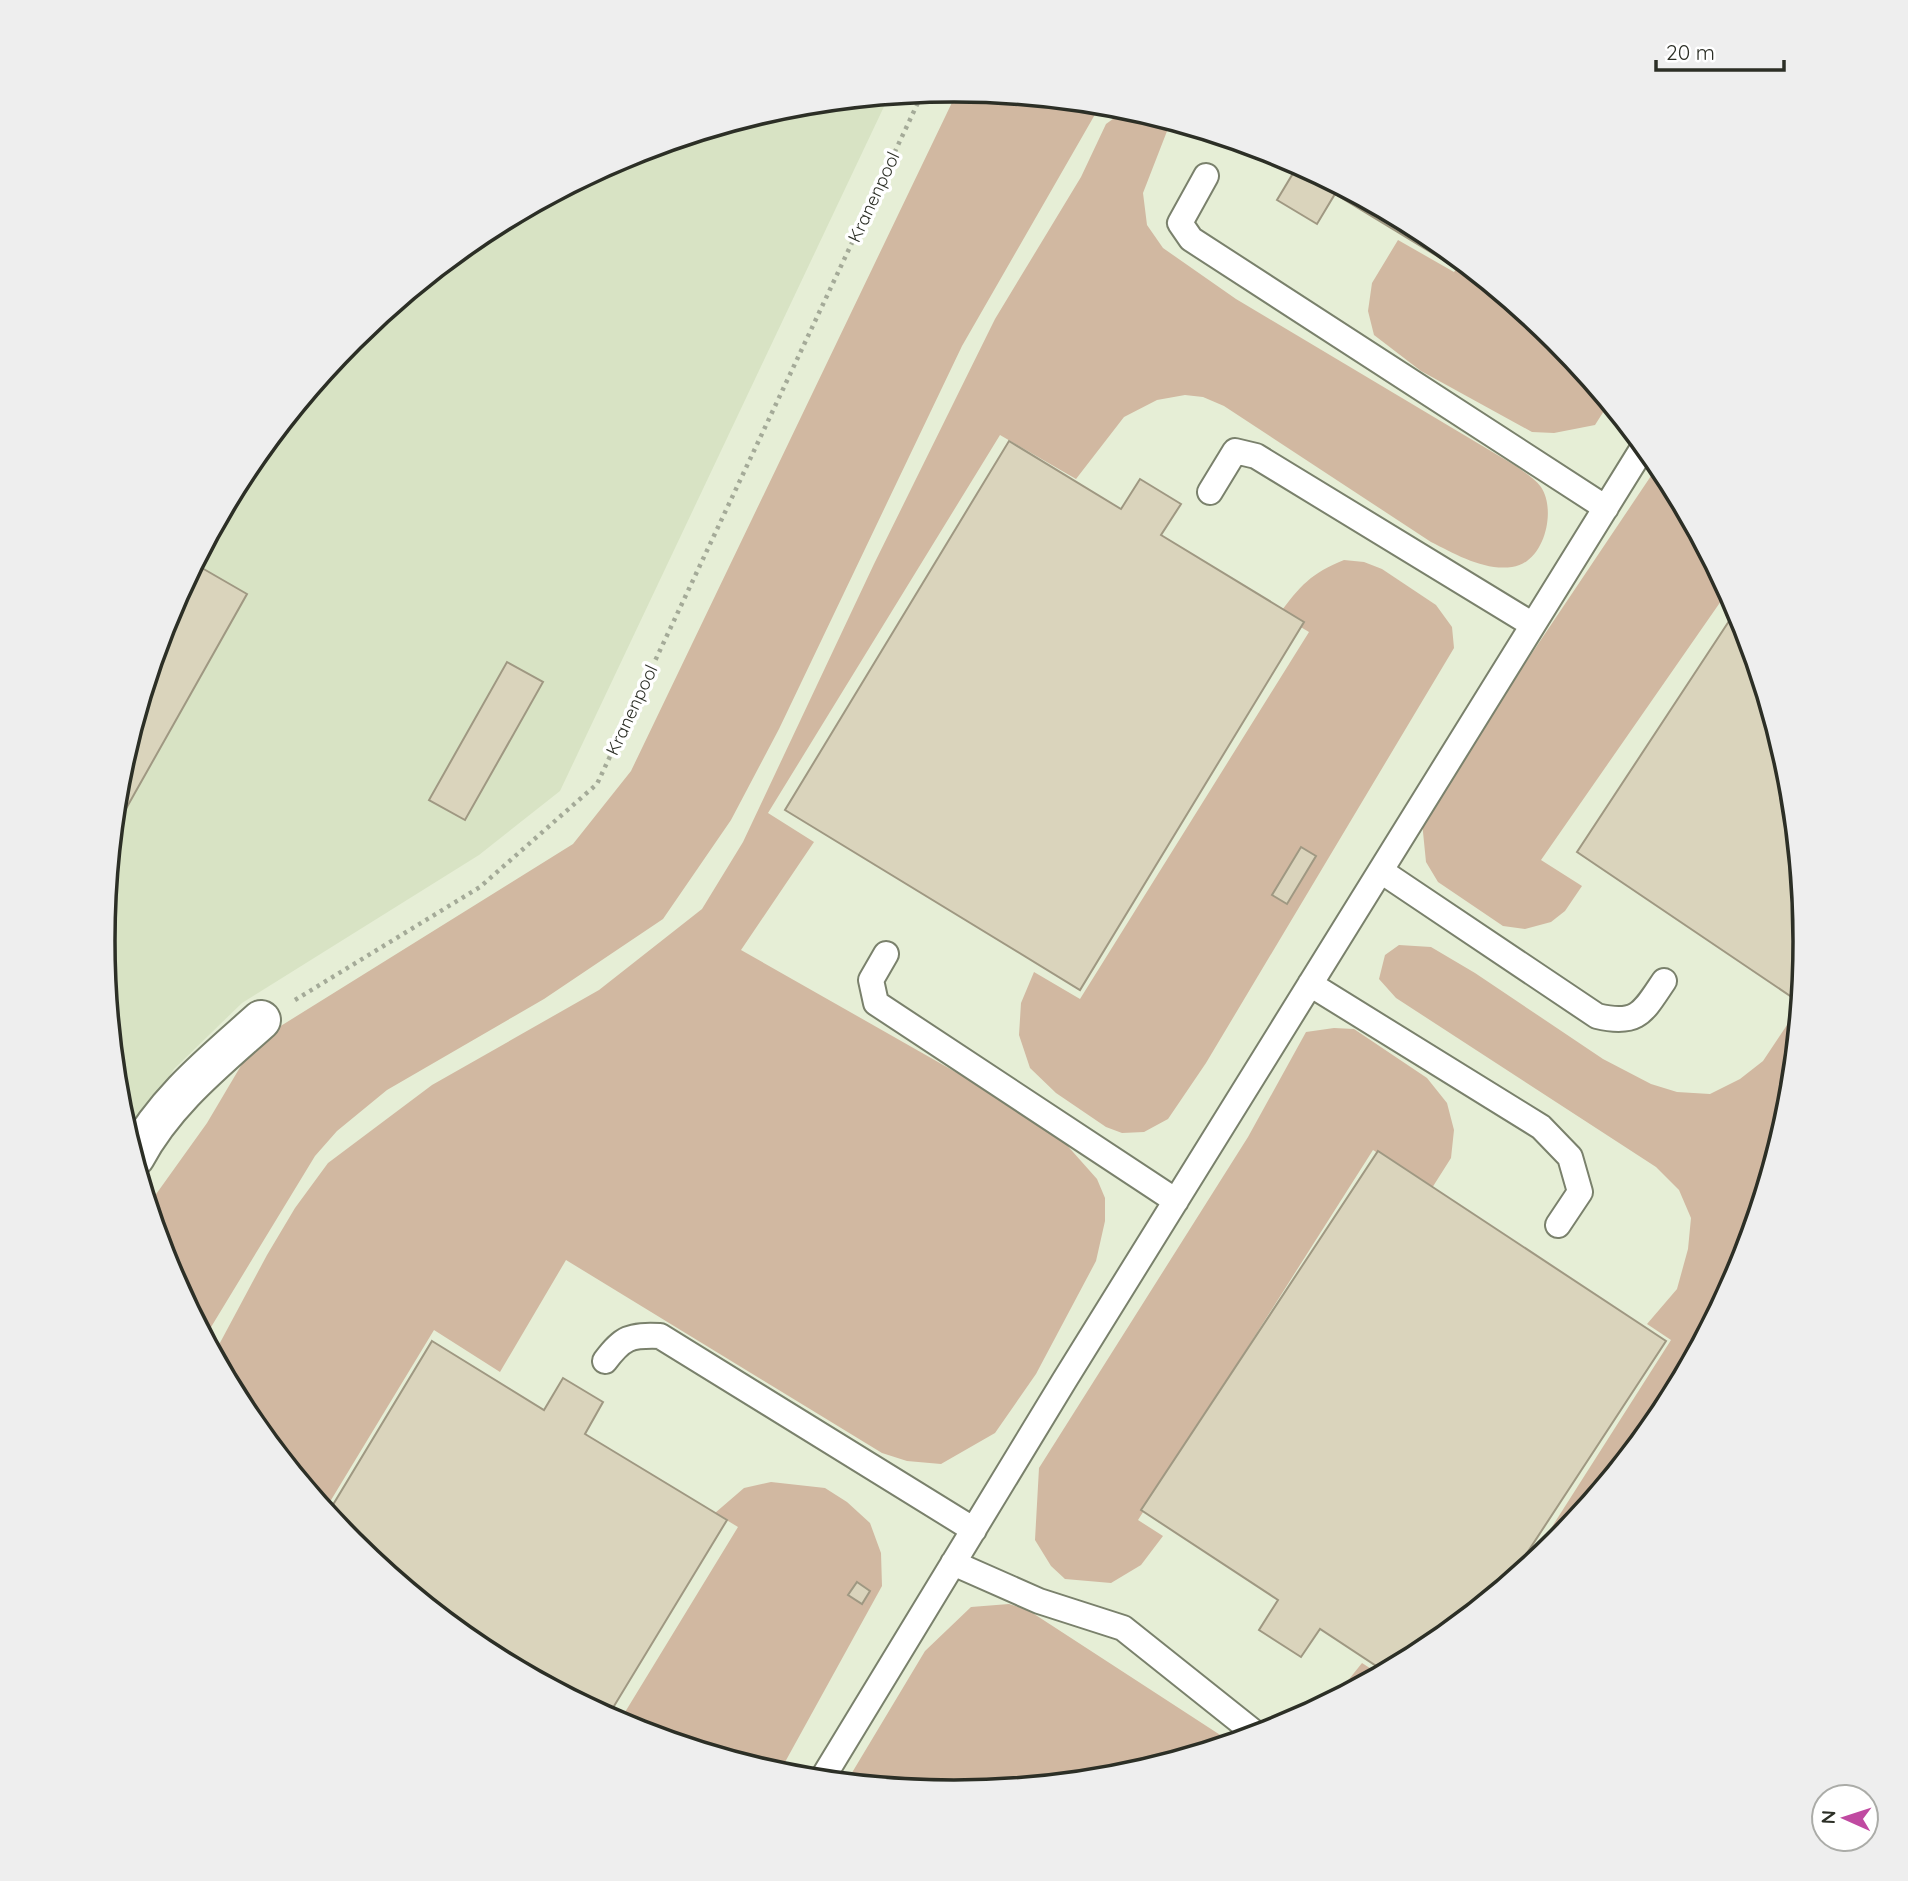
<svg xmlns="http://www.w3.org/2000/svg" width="1908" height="1881" font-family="Quicksand,sans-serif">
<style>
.built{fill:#d8e3c4}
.green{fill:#d1b8a1}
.building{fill:#dad4bc;stroke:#9f9882;stroke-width:2}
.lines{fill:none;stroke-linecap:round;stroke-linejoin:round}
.lane-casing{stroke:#7a816c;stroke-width:28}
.street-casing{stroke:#7a816c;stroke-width:42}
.path{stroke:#a4aa98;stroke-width:4.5;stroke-dasharray:3.5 5;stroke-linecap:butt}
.lane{stroke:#fff;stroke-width:24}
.street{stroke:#fff;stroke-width:38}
.labels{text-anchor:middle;stroke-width:7;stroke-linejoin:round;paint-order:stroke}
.street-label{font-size:18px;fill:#2c2f26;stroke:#fff}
.rim{fill:none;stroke:#2c2f26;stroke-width:3.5}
</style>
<rect width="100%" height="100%" fill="#e6eed6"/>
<path class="built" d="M889 96 560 791 479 855 242 1003 174 1069 129 1139 119 1106 103 940 119 774 168 614 246 467 352 338 481 232 629 154 788 106Z"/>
<path class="green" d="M958 90 1101 104 962 346 779 729 731 820 663 919 544 999 387 1090 337 1131 315 1156 205 1337 167 1266 149 1204 207 1123 255 1042 573 844 631 771Z
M1128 108 1151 116 1169 126 1143 193 1147 225 1163 248 1236 299 1516 466C1524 472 1535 479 1541 487 1557 511 1544 563 1512 567 1484 571 1455 554 1431 542L1224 406 1203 397 1185 395 1157 400 1124 417 1076 479 1000 435 768 813 814 842 741 950 1049 1125 1097 1179 1105 1198V1221L1096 1261 1036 1374 995 1433 941 1464 907 1461 882 1453 566 1260 500 1372 434 1330 325 1510 246 1413 214 1354 267 1255 295 1208 328 1163 432 1085 599 990 702 909 743 842 874 564 995 319 1081 177 1106 124Z
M1398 240 1454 272 1462 261 1556 339 1609 403 1595 425 1554 433 1532 432 1421 371 1374 335 1368 311 1372 283Z
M1659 464 1728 591 1541 860 1582 886 1565 911 1551 922 1525 929 1503 926 1438 882 1426 862 1422 822 1438 793Z
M1344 560 1364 562 1382 569 1436 605 1452 627 1454 648 1206 1063 1168 1119 1144 1132 1122 1133 1106 1127 1056 1093 1030 1068 1019 1035 1021 1003 1034 972 1080 999 1309 632 1279 614C1300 586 1311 573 1344 560Z
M1399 945 1431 947 1475 973 1603 1059 1651 1084 1677 1092 1710 1094 1740 1079 1763 1061 1791 1019 1797 1023 1789 1107 1740 1267 1662 1414 1556 1543 1527 1566 1671 1340 1647 1324 1677 1289 1688 1249 1691 1218 1679 1190 1656 1167 1396 998 1379 979 1385 955Z
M1334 1028 1354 1029 1427 1078 1447 1103 1454 1130 1451 1158 1432 1188 1373 1150 1138 1520 1163 1536 1141 1565 1111 1583 1065 1579 1051 1566 1035 1540 1039 1468 1248 1137 1306 1032Z
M771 1482 825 1488 847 1502 870 1523 881 1553 882 1586 779 1773 628 1727 619 1722 738 1527 715 1513 744 1488Z
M1009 1604 1028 1610 1231 1742 1120 1775 954 1792 847 1781 925 1651 971 1607Z
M1362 1663 1379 1674 1334 1698Z"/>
<path class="building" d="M1259 148 1280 154 1427 233 1452 254 1447 262 1335 194 1317 224 1277 200 1295 170Z
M1009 441 1121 509 1140 479 1181 504 1161 535 1304 622 1080 990 785 810Z
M195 564 247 594 114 830 119 774 168 614Z
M1737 609 1789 775 1805 941 1799 1002 1577 852Z
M507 662 543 682 465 820 429 800Z
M1301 847 1316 856 1287 904 1272 895Z
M1378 1151 1666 1341 1508 1582 1427 1649 1384 1671 1320 1629 1301 1657 1259 1630 1278 1600 1141 1510Z
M432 1341 544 1410 563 1378 603 1402 585 1434 727 1520 608 1716 481 1648 352 1542 328 1513Z
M857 1582 870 1591 862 1604 848 1595Z"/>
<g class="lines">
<defs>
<path id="lane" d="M1206 176 1180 223 1191 239 1606 508
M1210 492 1235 451 1256 456 1533 625
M1381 871 1597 1016C1638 1026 1643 1012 1664 981
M886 954 871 980 876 1003 1176 1201
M1310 984 1541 1127 1570 1157 1580 1192 1558 1225
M605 1361C623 1337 630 1335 660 1336L974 1530
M953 1563 1039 1601 1123 1628 1256 1734
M822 1779 1064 1381 1644 446"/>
<path id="street" d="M135 1157C165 1101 214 1062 261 1020"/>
</defs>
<use href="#lane" class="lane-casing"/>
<use href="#street" class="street-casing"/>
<path class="path" d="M295 1000 480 887 597 784 923 92"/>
<use href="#lane" class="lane"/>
<use href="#street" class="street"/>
</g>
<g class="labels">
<g class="street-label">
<text transform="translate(874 197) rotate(-65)" y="6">Kranenpool</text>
<text transform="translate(632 710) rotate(-65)" y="6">Kranenpool</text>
</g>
</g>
<path d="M0 0H1908V1881H0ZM115 941a839 839 0 1 1 1678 0a839 839 0 1 1-1678 0Z" fill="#eee" fill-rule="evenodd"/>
<path class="rim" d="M115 941a839 839 0 1 1 1678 0a839 839 0 1 1-1678 0Z"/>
<g transform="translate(1845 1818) rotate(273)"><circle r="33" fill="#ffffff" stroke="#abaca8" stroke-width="2"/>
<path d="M0-5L12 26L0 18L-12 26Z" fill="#c04aa1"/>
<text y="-10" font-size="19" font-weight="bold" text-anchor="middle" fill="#2c2f26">N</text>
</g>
<path d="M1656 60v10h128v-10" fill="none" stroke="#2c2f26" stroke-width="3.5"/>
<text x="1666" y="60" font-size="21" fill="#2c2f26" stroke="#ffffff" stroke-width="5" paint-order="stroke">20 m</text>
</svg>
